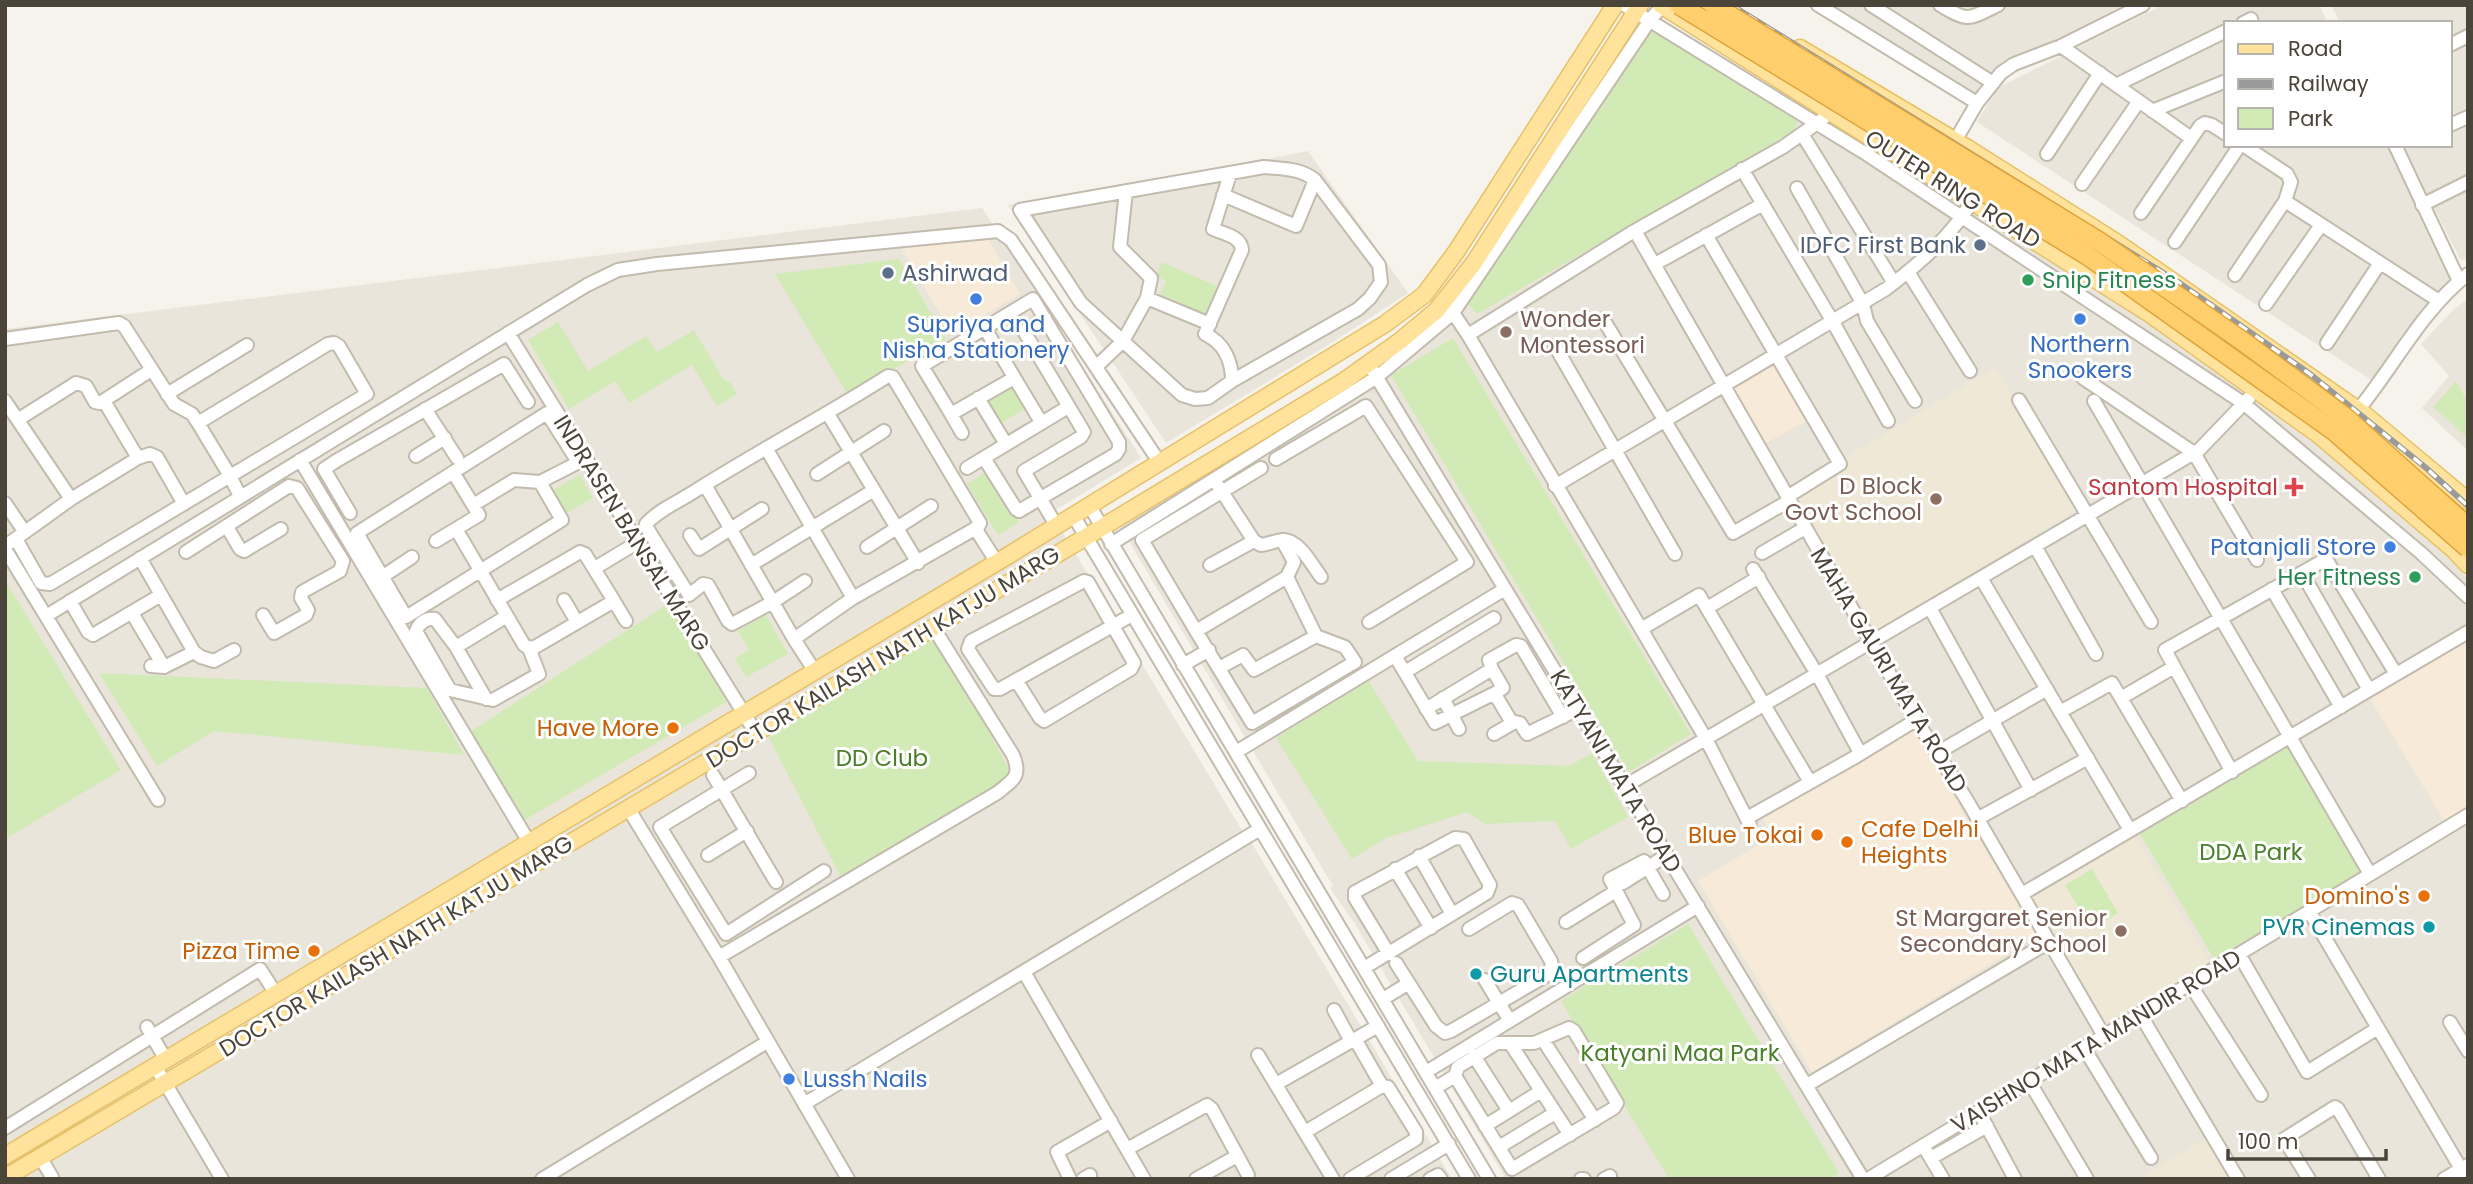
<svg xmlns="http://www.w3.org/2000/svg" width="2473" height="1184" font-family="Poppins,sans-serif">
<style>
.residential{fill:#eae5da}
.commercial{fill:#f7ead8}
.education{fill:#efe8d6}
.green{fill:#d2eab5}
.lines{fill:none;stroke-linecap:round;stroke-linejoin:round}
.minor-casing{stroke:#c2bbae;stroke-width:16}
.major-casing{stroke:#e6c16a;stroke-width:19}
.minor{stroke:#fff;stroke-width:12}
.major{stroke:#ffe39c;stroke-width:16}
.rail-casing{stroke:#9a9a9a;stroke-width:6}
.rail{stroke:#fff;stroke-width:3.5;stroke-dasharray:10;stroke-linecap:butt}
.highway-bridge-casing{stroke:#e0a43c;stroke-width:21;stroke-linecap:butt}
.highway-bridge{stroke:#ffcf6e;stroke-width:18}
.service-dot{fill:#5c6f8a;stroke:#fff;stroke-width:2.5}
.leisure-dot{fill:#2e9e5b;stroke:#fff;stroke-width:2.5}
.shop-dot{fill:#3f7fe0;stroke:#fff;stroke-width:2.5}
.education-dot{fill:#8d6e63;stroke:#fff;stroke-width:2.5}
.health-dot{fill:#e0444e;stroke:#fff;stroke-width:2.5}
.food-dot{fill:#e8710a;stroke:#fff;stroke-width:2.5}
.culture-dot{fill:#0f9aa8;stroke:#fff;stroke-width:2.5}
.labels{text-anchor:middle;stroke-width:6;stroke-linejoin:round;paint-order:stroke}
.street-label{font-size:23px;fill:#4b4439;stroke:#fff}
.service-label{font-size:23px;fill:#4e5e75;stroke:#fff;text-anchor:end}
.leisure-label{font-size:23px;fill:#27864d;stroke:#fff;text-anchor:start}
.education-label{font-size:23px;fill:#785e54;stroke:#fff;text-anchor:end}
.shop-label{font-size:23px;fill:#366cbe;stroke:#fff}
.health-label{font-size:23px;fill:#be3a42;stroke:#fff;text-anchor:end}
.food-label{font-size:23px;fill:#c56008;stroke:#fff;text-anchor:end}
.park-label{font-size:23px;fill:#4a7f2a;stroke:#fff}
.culture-label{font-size:23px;fill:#0d838f;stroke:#fff;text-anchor:end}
</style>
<rect width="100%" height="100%" fill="#f6f3ec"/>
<path class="residential" d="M1805 5H2127L1986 76 1968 105Z
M2163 5H2319L2328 23H2226V145H2390L2458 277 2376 383 1977 122 1997 88Z
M2331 5H2468V258L2461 261 2402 145H2450V23H2340Z
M1660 18 2129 304 2264 400 2435 542 2468 579V1179H1506L1355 924 1330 888 1333 886 1120 526 1436 328 1502 238 1629 36Z
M1308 151 1408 293 1333 342 1166 443 1008 205 1102 192Z
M982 208 1141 458 1051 513 1246 837H1248L1452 1179H5V329Z
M2468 299V451L2422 408 2449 376 2421 344 2454 309Z"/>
<path class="commercial" d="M986 236 1020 294 952 334 901 247Z
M1776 356 1814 417 1758 447 1726 385Z
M2468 639V814L2448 827 2366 692Z
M1913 728 2037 936 1812 1072 1698 881 1773 836 1763 819Z"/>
<path class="education" d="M1995 367 2080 508 1877 631 1792 490Z
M2135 836 2210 963 2106 1025 2032 898Z
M2206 1138 2230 1179H2138Z"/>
<path class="green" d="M1653 32 1666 37 1798 120 1794 131 1477 314 1467 303 1634 43Z
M899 259 946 339 848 395 775 274Z
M1162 262 1219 287 1207 315 1160 294 1166 281 1156 276Z
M558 322 588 371 646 336 657 352 694 330 724 380 730 382 737 394 717 406 692 365 629 403 615 381 569 409 528 340Z
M1453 338 1691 734 1629 772 1391 375Z
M1014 380 1029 406 1000 424 985 397Z
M2456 381 2468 403V438L2433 407Z
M987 471 1019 522 998 535 967 484Z
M580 475 593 498 566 513 553 490Z
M5 580 121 770 5 839Z
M671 602 733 698 521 822 468 733Z
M766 615 788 654 746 677 735 658 749 650 738 631Z
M933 627 1014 779 844 883 764 728Z
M99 673 427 688 464 755 214 731 157 766Z
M1368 680 1418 761 1569 766 1592 753 1628 817 1571 849 1555 821 1485 824 1467 812 1386 838 1352 859 1276 738Z
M2288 745 2363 870 2214 959 2140 834Z
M2092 869 2118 913 2091 929 2065 885Z
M1688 924 1839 1173 1830 1179H1669L1561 1001Z"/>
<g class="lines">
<defs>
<path id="minor" d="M1624 5 1868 155 2243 403 2421 553 2468 597
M1818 5 1977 103
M1871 5 1993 83
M1940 5C1969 23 1969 19 1998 5
M2243 23 2251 19 2252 23
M2450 45 2468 36
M2061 46 2191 138
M2116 85 2226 31
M2152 111 2226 81
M2450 125 2468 117
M1802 134 1894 283
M1955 141 1977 103 2001 73 2014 64 2061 46 2143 5
M2395 145 2459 281
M2047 154 2100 73
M1264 167C1283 169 1300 168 1315 180L1379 265 1381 282 1370 298 1358 309 1232 381 1208 398 1195 399 1182 395 1081 303 1020 210Z
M1742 169 1833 322 1888 421
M1230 174 1213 229C1224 234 1241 236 1242 250L1205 334C1224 343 1232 361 1232 381
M2082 184 2139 101
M1797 188 1863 304 1867 321 1915 401
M1126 191 1120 247 1151 278 1147 298
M1223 195 1296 226 1315 180
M2285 201 2439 301
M2422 205 2468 182
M2141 213 2200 126 2205 123 2212 125 2226 134
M1635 231 1916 720 1965 797 2104 1036
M1706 235 1840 464 1787 497
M2175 242 2240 145
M1655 264 1763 204
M1908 272 1970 371
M2235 275 2285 201 2291 182 2287 174 2243 145
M2266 304 2321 225
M1449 307 1468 335 1706 739 1750 825
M1045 318 1026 330 1025 333 1084 432 1081 437 1024 471 1056 525
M1603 319 1733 533 1789 501
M984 327 1041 422
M508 333 756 733
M1468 335 1631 233 1783 147 1823 119
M5 339 119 323 124 326 174 404 192 414 198 423 328 344 334 343 339 346 367 394 50 584 41 583 16 539
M2327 343 2380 263
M1555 346 1675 554
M1368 363 1863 1179
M1096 367 1123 341 1147 298 1210 324
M2083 378 2194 453 2257 560
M167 394 247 345
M978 398 1006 444
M2019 400 2151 622
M5 401 71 499
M104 401 138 458
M2094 401 2370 874
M425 409 457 458
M2358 410C2395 365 2421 311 2468 274
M828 414 918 563
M951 414 962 433
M19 419 76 383 86 386 95 402 100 403 151 370
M198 423 230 476 240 496
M766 448 853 598
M416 456 445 438
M984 458 1016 509 1019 511 1116 454 1119 449V442L1033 299 922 366 951 414 1014 378
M1276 459 1366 406 1467 562 1369 622
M300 460 529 842
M967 468 1068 407
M1261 468 1142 540 1196 631 1287 577 1294 562 1282 540
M817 474 884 431
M540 482 562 520 406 617 357 533 547 413 578 462
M1217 484 1254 541 1261 545C1269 544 1277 540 1284 540 1300 541 1312 565 1321 577
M705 485C735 536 764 587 794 639L853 598 978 527 980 523 893 377 888 376C825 416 758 451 695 491 680 501 658 510 646 524L647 528 689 595 703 584 708 585 728 621 732 624 773 602 805 581
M1555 486 1886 289C1920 263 1949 238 1972 202
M5 503 24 531
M473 505 514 480 540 482 585 459
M1089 505 1489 1179
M350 513 324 469 336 461 504 364 528 402
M1073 515 1469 1179
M227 527 240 549 244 551 281 529
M975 528 996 561
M456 529 524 645 529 648 535 647 614 601 585 554 580 552 497 600
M690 535 699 549 762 509
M436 541 479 515 453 472
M11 542 71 499 138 458 150 454 157 457 184 504
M1111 544 1377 377 1453 313 1650 20 1662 6
M2035 546 2096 654
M867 547 931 506
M5 549 158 800
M186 552 289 486 297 488 343 561 340 571 302 592 301 598 308 610 306 615 274 633 263 615
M1762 553 1805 528
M140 558 194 652 201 657 214 661 234 650
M751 565 874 490
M1210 565 1254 541
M595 568 638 542
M2302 573 2369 690
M382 577 412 557
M1981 578 2130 830
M2272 589 2341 707
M564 600 577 622
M70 601 88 632 93 635 161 595
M614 601 626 621
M1707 608 1759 577
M1930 608 2031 790
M132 613 164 667
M46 616 587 285 618 270 657 264 998 231 1011 240 1160 463
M1641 629 1699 595 1810 782
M1196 631 1252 723 1355 662 1345 647 1316 636 1287 577
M794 639 814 670
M456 647 507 616
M1395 656 1435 723 1493 694 1496 696 1511 721 1520 723 1527 734 1578 709
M1183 665 1209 650
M151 666 164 667 194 652
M1219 668 1243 655 1254 670 1316 636
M1492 669 1503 688 1494 694
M1405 672 1494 618
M1016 680 1040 718 1044 721 1131 669 1134 663 1088 582 1084 581 971 641 968 649 994 689H1000L1132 615
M1443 698 1459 729
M2121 698 2174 667
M486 699 456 647 435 619C426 618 420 622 416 631L450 690 493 700 539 674 529 648
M1426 709 1492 669 1489 660 1516 645 1521 646 1563 717
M2060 712 2112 683 2182 801
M1494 734 1513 723
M1236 752 1505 589
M1937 753 2047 689
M1857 756 1916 720
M2232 772 2165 650 2326 559 2396 674
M749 773 660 827 726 934 824 871
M713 775 776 882
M1625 786 2199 450 2249 398
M628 808 719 957 848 1179
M1747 818 1857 756 1859 751 1817 674 1753 569
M1977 819 2088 758
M708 855 747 831
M1419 856 1452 914
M1395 869 1431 928
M1623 883 1667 855
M2022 894 2468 632
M2309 911 2467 1179
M1566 922 1616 891
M2239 954 2307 1072 2378 1028
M719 957 997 793C1013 780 1022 777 1013 755L933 627
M1583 958 1634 925 1610 879 1644 861 1663 894
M1396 963 1436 1026 1445 1033 1451 1031 1547 975 1552 966 1551 961 1518 905 1512 903 1469 929
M1364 968 1487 893 1490 885 1464 839 1455 838 1355 892V898L1389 954
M1024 972 1144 1179
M1485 980 1510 1021
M2190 984 2261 1095
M1383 999 1409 983
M1334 1010 1351 1041
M2140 1014 2238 1179
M2450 1022 2468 1051
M147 1027 166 1060
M1355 1039 1382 1086
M1543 1040 1595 1120
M1510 1043 1570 1135
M2084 1048 2151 1158
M1258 1055 1333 1179
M1474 1056 1509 1111
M155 1066 222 1179
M1426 1072 1698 906
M2029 1081 2087 1179
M1276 1084 1378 1026
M1807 1085 2049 942
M1435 1088 1455 1076 1512 1169 1614 1108 1617 1103 1574 1031 1569 1028 1534 1043H1497L1458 1067 1455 1076
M804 1104 1260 829
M1979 1112 2015 1179
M1485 1126 1541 1091
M5 1128 260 969 276 994
M1305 1132 1382 1086 1388 1087 1416 1132V1139L1350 1179
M1499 1147 1555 1113
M1127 1149 1207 1105 1212 1109 1248 1175
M1927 1152 1943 1179
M40 1157 52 1177 50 1179
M1931 1158 1987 1126
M542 1179 767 1042
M1070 1179 1057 1152 1111 1121
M1083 1179 1090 1175
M1196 1179 1237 1156
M1391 1179 1449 1144
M1430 1179 1438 1175 1441 1179
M1581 1179H1584
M1604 1179 1610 1176
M1868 1179 2468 815
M2309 1179 2284 1139 2335 1107 2338 1109 2379 1179
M2444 1179 2468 1165"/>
<path id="major" d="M1661 5 2150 314 2319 435 2454 550 2468 565
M1800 48 1969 149 2119 244 2364 414 2468 501
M5 1156 1009 555 1385 324 1424 295 1456 252 1615 5
M5 1178 1086 537 1344 381 1400 341 1437 310 1474 263 1640 5"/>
</defs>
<use href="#minor" class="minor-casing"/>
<use href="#major" class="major-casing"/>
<use href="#minor" class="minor"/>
<use href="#major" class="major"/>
<defs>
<path id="rail" d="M1731 5 2178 282 2310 374 2425 467 2468 506"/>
</defs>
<use href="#rail" class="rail-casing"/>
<use href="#rail" class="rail"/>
<defs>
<path id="highway-bridge" d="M1679 5 2088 256 2334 431 2468 548
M1713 5 2100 242 2241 340 2345 417 2468 527"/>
</defs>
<use href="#highway-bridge" class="highway-bridge-casing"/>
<use href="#highway-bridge" class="highway-bridge"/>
</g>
<g class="service-dot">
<circle cx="1980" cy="245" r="7"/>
<circle cx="888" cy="273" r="7"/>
</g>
<g class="leisure-dot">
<circle cx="2028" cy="280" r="7"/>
<circle cx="2415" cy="577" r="7"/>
</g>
<g class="shop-dot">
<circle cx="976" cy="299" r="7"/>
<circle cx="2080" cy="319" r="7"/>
<circle cx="2390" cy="547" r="7"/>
<circle cx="789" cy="1079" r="7"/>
</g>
<g class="education-dot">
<circle cx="1506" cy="332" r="7"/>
<circle cx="1936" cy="499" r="7"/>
<circle cx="2121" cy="931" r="7"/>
</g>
<path class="health-dot" d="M2290.5 476.5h7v7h7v7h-7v7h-7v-7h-7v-7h7z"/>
<g class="food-dot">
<circle cx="673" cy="728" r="7"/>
<circle cx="1817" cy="835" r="7"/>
<circle cx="1847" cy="842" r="7"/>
<circle cx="2424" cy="896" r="7"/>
<circle cx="314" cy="951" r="7"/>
</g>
<g class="culture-dot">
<circle cx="2429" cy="927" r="7"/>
<circle cx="1476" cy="974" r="7"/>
</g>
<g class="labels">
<g class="street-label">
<text transform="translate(1953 189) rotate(32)" y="8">OUTER RING ROAD</text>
<text transform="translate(632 533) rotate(58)" y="8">INDRASEN BANSAL MARG</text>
<text transform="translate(883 657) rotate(-31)" y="8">DOCTOR KAILASH NATH KATJU MARG</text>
<text transform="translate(1889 670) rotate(59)" y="8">MAHA GAURI MATA ROAD</text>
<text transform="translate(1616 771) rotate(59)" y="8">KATYANI MATA ROAD</text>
<text transform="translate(396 946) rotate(-31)" y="8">DOCTOR KAILASH NATH KATJU MARG</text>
<text transform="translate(2096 1041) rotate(-31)" y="8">VAISHNO MATA MANDIR ROAD</text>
</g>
<g class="service-label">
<text x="1966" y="253">IDFC First Bank</text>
<text x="902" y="281" text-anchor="start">Ashirwad</text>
</g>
<g class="leisure-label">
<text x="2042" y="288">Snip Fitness</text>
<text x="2401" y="585" text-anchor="end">Her Fitness</text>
</g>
<g class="education-label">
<text x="1520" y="327" text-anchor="start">Wonder<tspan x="1520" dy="26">Montessori</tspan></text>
<text x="1922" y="494">D Block<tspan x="1922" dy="26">Govt School</tspan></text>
<text x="2107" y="926">St Margaret Senior<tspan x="2107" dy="26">Secondary School</tspan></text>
</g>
<g class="shop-label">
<text x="976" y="332">Supriya and<tspan x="976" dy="26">Nisha Stationery</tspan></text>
<text x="2080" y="352">Northern<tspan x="2080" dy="26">Snookers</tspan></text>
<text x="2376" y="555" text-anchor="end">Patanjali Store</text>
<text x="803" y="1087" text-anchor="start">Lussh Nails</text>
</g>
<g class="health-label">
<text x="2278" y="495">Santom Hospital</text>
</g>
<g class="food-label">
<text x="659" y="736">Have More</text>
<text x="1861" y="837" text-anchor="start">Cafe Delhi<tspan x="1861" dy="26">Heights</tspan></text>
<text x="1803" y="843">Blue Tokai</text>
<text x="2410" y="904">Domino's</text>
<text x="300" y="959">Pizza Time</text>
</g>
<g class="park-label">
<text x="882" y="766">DD Club</text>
<text x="2251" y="860">DDA Park</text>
<text x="1680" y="1061">Katyani Maa Park</text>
</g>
<g class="culture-label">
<text x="2415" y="935">PVR Cinemas</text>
<text x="1490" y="982" text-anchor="start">Guru Apartments</text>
</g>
</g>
<rect width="2473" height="1184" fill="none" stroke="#4b4439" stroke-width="14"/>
<rect x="2224" y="21" width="228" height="126" fill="#ffffff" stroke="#b7b4b0" stroke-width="2"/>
<rect x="2238" y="44" width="35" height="10" fill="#ffe39c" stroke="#b7b4b0" stroke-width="2"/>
<text x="2288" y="56" font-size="21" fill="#4b4439">Road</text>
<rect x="2238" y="79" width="35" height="10" fill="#9a9a9a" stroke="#b7b4b0" stroke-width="2"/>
<text x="2288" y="91" font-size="21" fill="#4b4439">Railway</text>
<rect x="2238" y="108" width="35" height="21" fill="#d2eab5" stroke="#b7b4b0" stroke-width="2"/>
<text x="2288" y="126" font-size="21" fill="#4b4439">Park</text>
<path d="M2228 1149v10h158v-10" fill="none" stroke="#4b4439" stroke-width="3.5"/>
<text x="2238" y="1149" font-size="21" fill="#4b4439" stroke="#ffffff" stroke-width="5" paint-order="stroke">100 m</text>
</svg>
